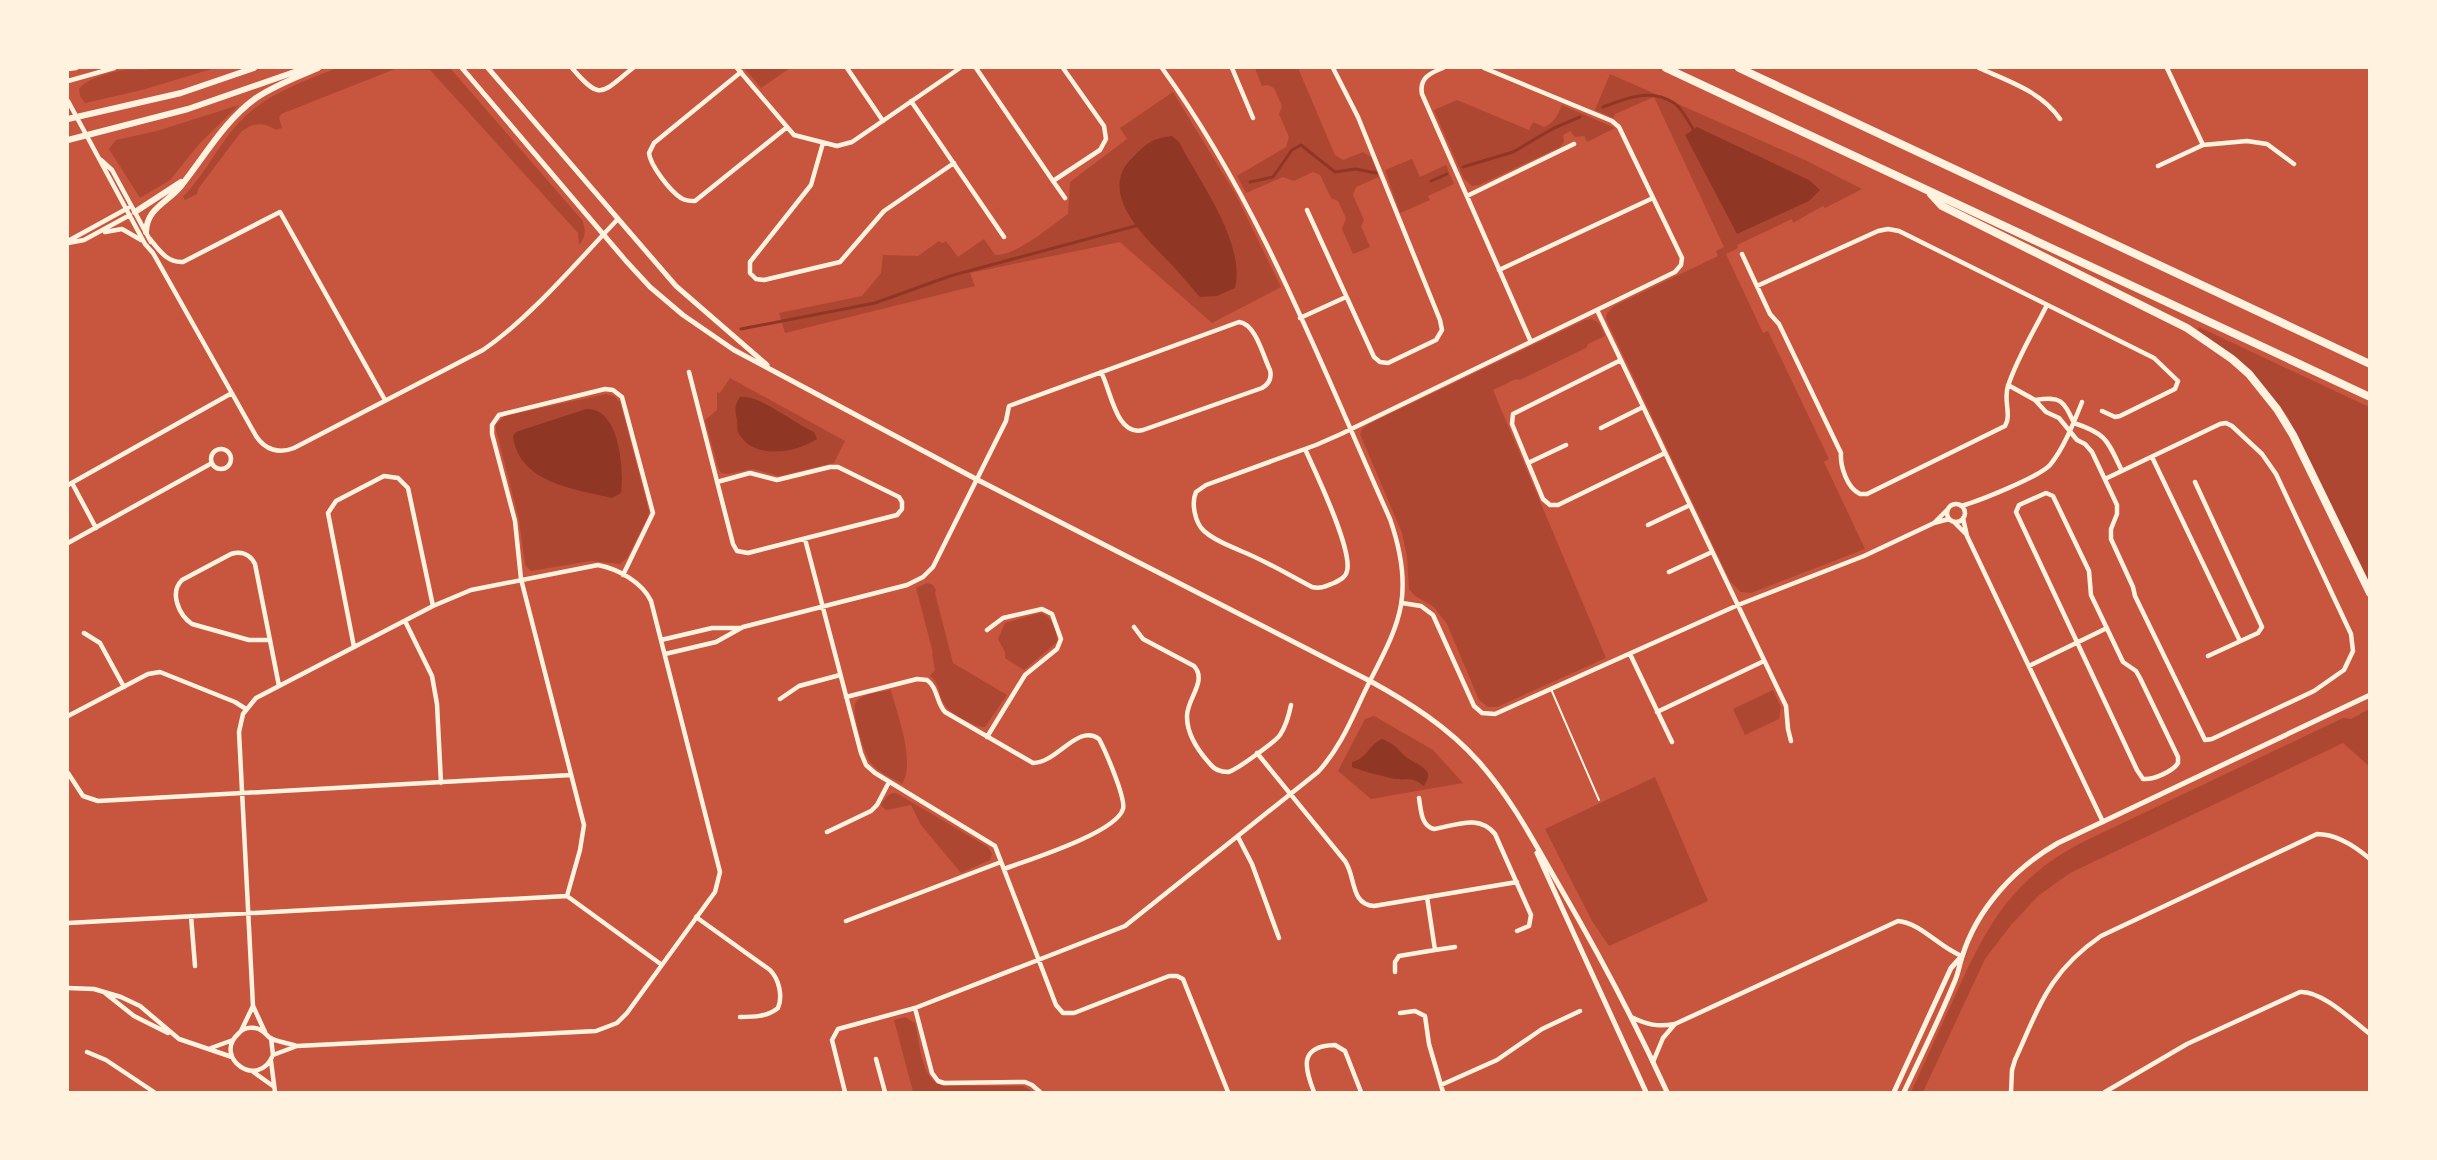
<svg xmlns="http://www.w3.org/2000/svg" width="2437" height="1160" font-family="Jost,sans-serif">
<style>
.green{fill:#ae4732}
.water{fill:#8f3625}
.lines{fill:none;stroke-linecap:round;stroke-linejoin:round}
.stream{stroke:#8f3625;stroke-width:3}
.service{stroke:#fff3e0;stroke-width:2}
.minor{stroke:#fff3e0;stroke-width:4.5}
.tertiary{stroke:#fff3e0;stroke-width:5}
.secondary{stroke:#fff3e0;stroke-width:6}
.motorway{stroke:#fff3e0;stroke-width:8}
</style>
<rect width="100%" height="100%" fill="#c8553d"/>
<path class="green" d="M154 68H215L142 90 85 103 80 96 79 89C87 78 112 72 124 70 135 68 143 72 154 68Z
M337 68H450L582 220C586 229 586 237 579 245L578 233 430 70 395 69 281 114 279 118 282 128 276 130C264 121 252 123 241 132L198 189 197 194 185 200 183 197C202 177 214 154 230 133 257 97 297 84 337 68Z
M744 68H790L761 88Z
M1255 68H1298L1335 155 1343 160 1363 152 1371 157 1379 177 1356 187 1353 195 1364 220 1361 226 1370 247 1353 254 1342 229 1346 218 1338 201 1331 198 1320 175 1313 172 1294 181 1283 177 1246 193 1237 176 1286 147 1289 137 1279 114 1282 106 1274 88 1267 85 1262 86Z
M1610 74 1805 160 1862 189 1825 208 1823 206 1793 223 1792 219 1737 245 1738 248 1726 254 1763 333 1768 331 1829 459 1824 462 1865 549 1751 593 1741 592 1730 581 1606 319 1607 313 1614 306 1718 256 1716 251 1724 247 1654 97 1615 114 1614 118 1595 110Z
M1173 92 1236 195 1281 287 1212 323 1120 242 970 273 975 286 785 333 779 313 862 296 881 273 883 255 918 256 939 241 942 243 946 241 958 257 984 239 995 255C1018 255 1049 227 1068 214L1070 182 1127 139 1120 128Z
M1457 100 1529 130 1533 122 1544 127C1555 122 1557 116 1562 105L1615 128 1587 142 1584 136 1575 137 1570 131 1563 135 1564 142 1560 147 1479 185 1472 186 1464 179 1434 110Z
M239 105 200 143 170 180 140 198 109 149 116 140 157 131Z
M1412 159 1420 177 1446 165 1454 184 1428 196 1430 200 1400 213 1385 170Z
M1592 319 1599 323 1605 336 1588 344 1586 348 1520 380 1516 379 1493 390 1606 658 1497 707H1488L1479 700 1447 624 1434 607 1415 596 1409 589 1407 557 1402 533 1360 434 1362 429 1369 424 1585 320Z
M2199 327 2369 407V582L2288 417 2253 373 2226 350 2197 331Z
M730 378 845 441 834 463 779 476 753 469 727 474 721 473 718 468 705 420 717 410V392L720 393Z
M606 394 614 396 620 402 649 511 648 517 627 558 620 564 591 561 531 571 525 565 519 520 496 430V424L505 416Z
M927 583 933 585 936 590 935 593 953 663 1007 695 985 727C977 728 949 713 945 705 938 695 941 684 930 676L935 670 932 653H933L916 588Z
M1040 613C1052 615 1057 631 1057 642L1024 670 1005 658V652L998 639 1005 623Z
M891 690C897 714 916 761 902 784 892 778 879 773 871 763 865 755 850 710 856 702 862 693 882 692 891 690Z
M1773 690 1781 707 1779 719 1745 735 1733 709Z
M2369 709V766L2343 743 2070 873 2038 896 2011 925 1985 959 1923 1092H1911C1926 1060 1940 1028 1955 996 1987 925 2012 878 2085 841L2343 718 2351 719Z
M1374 716 1433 750 1463 783 1371 799 1338 771 1365 719Z
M1655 777 1708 901 1609 946 1592 921 1545 829Z
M896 793 988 847 992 854 990 860 961 873 921 825 911 805 886 810 881 805C885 798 888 793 896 793Z
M905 1017 915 1023C920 1042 921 1081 943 1086H1023L1033 1092H913L894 1020Z"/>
<path class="water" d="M1697 127 1809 180 1820 190 1809 201 1737 234 1685 135Z
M1172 136 1179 142C1199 181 1246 243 1235 288L1217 296 1200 297C1189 285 1180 273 1169 262 1144 236 1096 192 1133 157 1147 143 1153 138 1172 136Z
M740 397C759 394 795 424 814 432L817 439C796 453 754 460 739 434 736 429 738 425 737 420 735 411 734 406 740 397Z
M586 409C620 407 624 470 621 493L612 498C574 489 519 483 513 436L516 432Z
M1382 739C1394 744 1396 747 1405 756 1413 763 1422 764 1428 773V778L1424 786C1410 775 1406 782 1391 778 1378 775 1365 772 1352 767V762C1367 759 1369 744 1382 739Z"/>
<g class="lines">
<path class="stream" d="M1603 107C1626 98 1651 88 1674 103 1682 108 1688 121 1693 129
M1463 167 1513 152 1554 128 1580 117
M1431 181 1447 174
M1250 182 1273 177 1292 150 1301 145 1335 172 1355 169 1376 173
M741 329 875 303 950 276 1139 225"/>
<path class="service" d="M1551 689 1599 800"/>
<path class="minor" d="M572 68C601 102 601 93 633 68
M737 68 794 135 837 146 852 142 960 68
M847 68 883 121
M976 68 1053 181 1100 150 1106 139 1104 126 1063 68
M1232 68 1253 118
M1443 68C1430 73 1419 78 1422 94L1531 342
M1979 68C2008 81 2042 92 2060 119
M2167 68 2203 145
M68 69 76 68
M741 72 654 143 649 153C650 165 670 191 681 198 685 201 690 201 695 201L786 128
M68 81 114 68
M68 101 145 244 153 253 256 436C265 450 279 454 294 448L483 350C531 317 576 263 617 220
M911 101 1004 237
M823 143 811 185 750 262V273L756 279 764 280 840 262 884 211 954 163
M101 160 112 170 151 242
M2158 166 2203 145 2247 141 2267 144 2294 164
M1053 181 1065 198
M1467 196 1574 144
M1307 210 1374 357 1380 362 1388 363 1436 340 1442 330 1440 320 1358 117 1333 68
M105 232 122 229 141 240
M150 239C159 250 167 263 183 262L280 212 385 400
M68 241 128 208
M68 243 84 240 130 215
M1742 254 1770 314 1779 324 1841 453C1840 466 1847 488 1860 494H1867L2005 426C2012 415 2003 400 2008 386 2017 358 2034 331 2047 305
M1499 270 1653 198
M1757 286 1878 231 1888 229 1899 231 2154 358 2178 381 2175 389 2120 416 2115 417 2102 411
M1597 310 1786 706 1788 729 1791 741
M1300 318 1346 297
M1621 360 1513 414 1512 424 1543 499 1550 505H1558L1665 453
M689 372 733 544 737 551 748 553 897 515 902 509V502L899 497 838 467H830L777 480 750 473 717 482
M2008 385 2035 400 2046 412 2059 418 2077 440 2085 444 2092 452 2117 505V514L2111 529V539L2133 587 2135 596 2205 740 2212 739 2314 691 2344 670 2353 651 2351 634 2276 474 2262 454 2232 426 2226 423 2220 424 2105 479
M2035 400C2061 396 2063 400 2074 423 2107 434 2107 440 2122 471
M1601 428 1643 407
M1305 449C1315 471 1353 550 1347 571 1346 577 1340 580 1334 583 1326 586 1321 589 1312 587 1289 575 1266 561 1241 551 1228 545 1215 541 1204 531 1195 523 1191 503 1196 492L1206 485 1316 445 1341 434 1675 272 1681 265 1682 258 1619 127 1612 121 1484 68
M211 459a10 10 0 1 1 20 0a10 10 0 1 1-20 0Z
M2152 457 2240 641
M1528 463 1566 445
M2195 482 2262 627 2258 633 2208 656
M72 483 96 528
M68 485 232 393
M2046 493 2053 496 2089 571 2091 595 2123 662 2136 671 2140 678 2178 757V763C2173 771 2154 780 2143 779L2137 770 2016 512 2019 505Z
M1947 513a9 9 0 1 1 18 0a9 9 0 1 1-18 0Z
M1961 506C1979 501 2039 477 2050 465 2064 448 2074 422 2082 402
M1963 518 1967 536 2103 822
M1954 522 1966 534
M1934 523 1947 510
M1648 525 1690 505
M805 539 861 753 866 765 875 773 995 846 1056 1005 1063 1013H1074L1169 976H1177L1183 979 1228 1092
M68 543 212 463
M1669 572 1712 552
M1402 603 1421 606 1433 615 1474 706 1482 713 1495 714 1738 605 1864 556 1934 523 1949 519
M405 621 432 676 437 704 441 783
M1134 627 1143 639 1194 666C1208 681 1186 700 1187 717 1187 736 1199 752 1211 765 1215 770 1221 772 1228 772 1235 771 1275 742 1280 735 1286 726 1289 715 1291 705
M84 633 100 643 124 687
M270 640H249L192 624C179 615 169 593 182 580L231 554C241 551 250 554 255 564L279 686
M661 640 712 628H741
M354 647 328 513 336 501 384 476 398 478 408 488 433 606
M665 654 716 642 743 627 907 585 923 577 933 567 1006 421 1009 406 1239 322C1256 324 1263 356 1270 370 1272 378 1269 384 1262 388L1143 430C1116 437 1111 390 1101 372
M1630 654 1672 742
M2029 666 2107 628
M846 697 917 679 927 680C938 688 936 702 945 712L1033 763C1057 763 1078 723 1099 739 1105 750 1126 798 1123 809 1116 833 1028 860 1004 869
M780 699 799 686 840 675
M1657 712 1764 661
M68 716 148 674 160 672 235 702 246 709
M987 737 1025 675 1057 649 1061 639 1052 614 1042 609 1003 618 987 630
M1257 753 1345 861C1356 877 1350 904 1374 906L1517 882
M68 773 83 796 98 801 571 775
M1419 798C1421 810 1421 826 1434 829 1457 825 1479 814 1495 834L1531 915 1529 926 1517 931
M827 832 871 811 877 805 889 782
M1238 837 1252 864 1279 938
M567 896 580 850 584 825 521 579 515 521 492 434V425L499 415 605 389 613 390 622 397 653 513 623 575
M567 896 662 965
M191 916 195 966
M696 917 770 970C779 979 783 996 778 1008 767 1017 753 1017 740 1017
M846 921 1001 862
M68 923 567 896
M1435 950 1455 947
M1395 972V962L1399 956 1435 950 1427 897
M68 988 94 989 121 997 140 1006 179 1039 232 1057
M105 993 134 1016 168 1033
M915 1008 932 1073 938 1081 944 1083 1025 1082 1032 1085 1040 1092
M1400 1013 1415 1011 1425 1016 1429 1044 1443 1092
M1631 1017C1648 1025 1657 1027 1675 1024L1898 921C1921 923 1940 948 1962 956
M241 1031 253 1006
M265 1032 253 1006 239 732 243 714 256 698 433 606 471 590 598 565C618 569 642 582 651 601L720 872 715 892 627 1013 617 1023 596 1031 297 1046 273 1055
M271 1038 273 1055C258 1091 213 1057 238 1034 242 1029 249 1027 255 1028 263 1029 265 1034 270 1038 277 1042 289 1043 297 1046
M211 1048 233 1040
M87 1052 106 1060 154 1092
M876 1059 885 1092
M271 1061 275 1092
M1653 1062 1663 1038 1675 1024
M252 1071 273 1086
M1441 1085 1497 1060 1542 1029 1580 1011
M845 1092 832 1040 838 1029 915 1008 1125 926 1318 772C1341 747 1352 718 1366 689 1379 662 1396 634 1401 605 1406 576 1399 545 1390 519 1321 365 1261 205 1162 68
M1314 1092C1304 1067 1299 1046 1335 1045L1345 1051 1361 1092
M2011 1092 2012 1070 2015 1060C2040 1005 2049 972 2101 936L2317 834C2336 834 2356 847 2370 859
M2105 1092 2187 1044 2300 992C2321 990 2353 1021 2370 1034"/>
<path class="tertiary" d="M462 68 626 261 650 287 683 315 734 350 976 479 1370 681C1410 703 1448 727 1479 762 1512 799 1535 844 1560 887 1599 954 1635 1022 1667 1092
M488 68 676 286 767 365
M1537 853 1646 1092
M1894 1092 1951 968 1961 957
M1904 1092C1921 1056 1939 1020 1954 983 1958 975 1959 966 1962 957 1977 908 2015 868 2058 843L2370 695"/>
<path class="secondary" d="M68 119 181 93 254 68
M68 140 188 109 306 68
M135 212 181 182
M146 232C147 208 167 203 181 186 205 156 224 121 256 98 275 85 297 77 318 68"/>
<path class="motorway" d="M1666 68 2370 397
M1739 68 2370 364
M1931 194 1942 206 2187 328 2232 359 2249 374 2277 409 2293 435 2370 593"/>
</g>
<rect width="2437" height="1160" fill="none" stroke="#fff3e0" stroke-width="138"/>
</svg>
